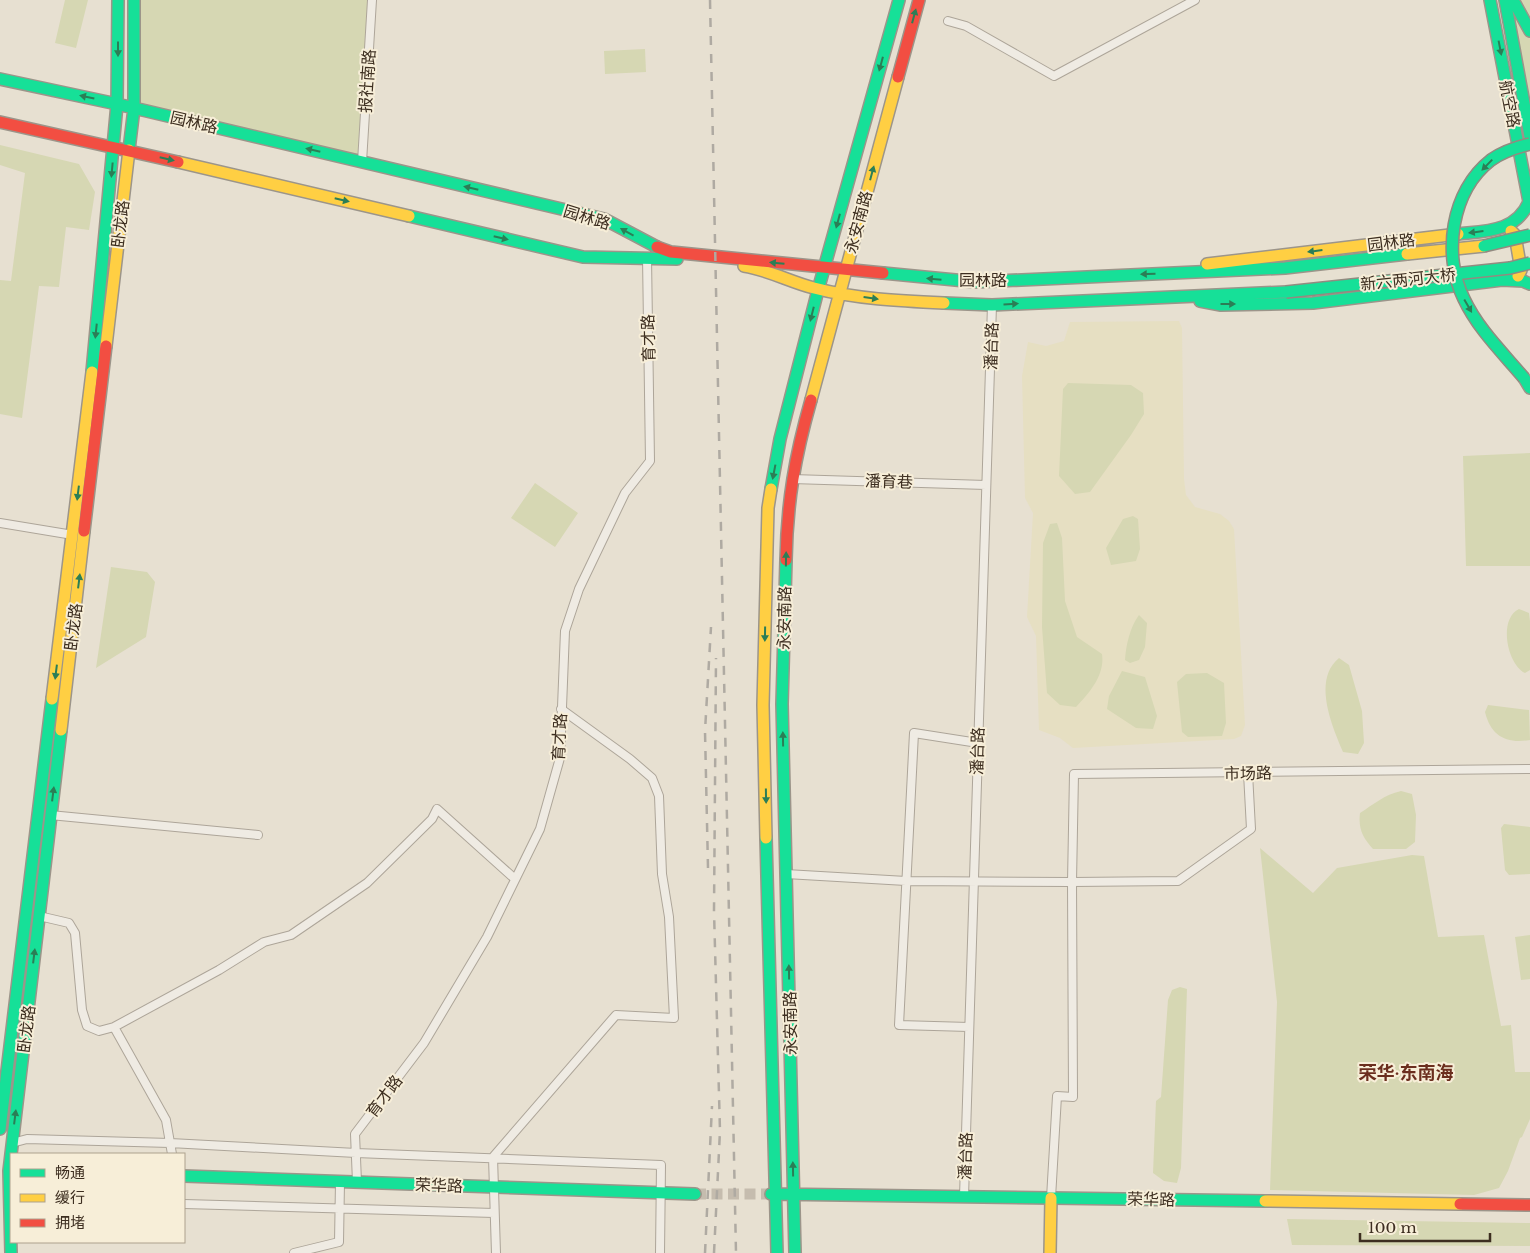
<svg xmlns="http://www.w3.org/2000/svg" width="1530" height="1253" font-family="'Libre Baskerville','Noto Sans SC',serif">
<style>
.farmland{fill:#e6dfc2}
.green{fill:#d6d7b3}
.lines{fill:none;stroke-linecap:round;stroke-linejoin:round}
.secondary-tunnel{stroke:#c5bcae;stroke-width:11;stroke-dasharray:11 5.5;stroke-linecap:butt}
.street-casing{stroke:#ada599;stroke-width:10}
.fast-casing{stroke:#9c958a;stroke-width:14}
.slow-casing{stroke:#9c958a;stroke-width:14}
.jam-casing{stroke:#9c958a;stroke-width:14}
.street{stroke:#efebe3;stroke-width:8}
.fast{stroke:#16e098;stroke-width:11}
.slow{stroke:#ffcf43;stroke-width:11}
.jam{stroke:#f24e42;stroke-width:11}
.rail{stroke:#afaaa2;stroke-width:2.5;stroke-dasharray:9 9;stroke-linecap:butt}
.fast-bridge-casing{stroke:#928b80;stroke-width:14;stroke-linecap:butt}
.fast-bridge{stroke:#16e098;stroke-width:11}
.oneway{fill:#2b7e56}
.labels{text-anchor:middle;stroke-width:4;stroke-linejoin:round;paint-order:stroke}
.street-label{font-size:16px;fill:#3d2e20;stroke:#f7eed8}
.neighbourhood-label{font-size:18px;font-weight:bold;fill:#6b2e1e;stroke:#f7eed8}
</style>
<rect width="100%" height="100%" fill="#e7e0d1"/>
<path class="farmland" d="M1179 321 1182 328 1184 479 1186 495 1195 507 1220 514 1229 521 1234 529 1245 725 1241 736 1234 739 1073 748 1060 738 1039 730 1036 636 1027 617 1033 513 1025 498 1022 376 1028 342 1046 346 1064 341 1070 322Z"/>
<path class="green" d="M65 0H88L76 48 55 43Z
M134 0H372L362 162 134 108Z
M1505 0H1530V136Z
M645 49 646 72 605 74 604 51Z
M0 145 79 164 95 192 89 230 66 227 59 287 39 286 22 418 0 414V280L11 281 25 173 0 165Z
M1068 383 1131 385 1143 393 1144 414 1131 435 1090 492 1075 494 1059 476 1063 389Z
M1530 453V566H1466L1463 456Z
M535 483 578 513 555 547 511 518Z
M1133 516 1138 519 1140 549 1136 561 1111 565 1106 548 1123 519Z
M1057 523 1062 538 1065 601 1077 637 1102 654C1105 675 1090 692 1076 707L1060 705 1047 693 1042 627 1043 543 1050 524Z
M111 567 147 572 155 582 154 588 146 637 96 668Z
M1519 609 1529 613 1530 621V670L1525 673C1507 664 1498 619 1519 609Z
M1139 615 1147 623 1145 647 1139 660 1130 663 1125 660C1126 645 1130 627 1139 615Z
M1339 658 1349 665 1362 711 1364 743 1358 754 1343 752C1332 726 1312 680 1339 658Z
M1122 671 1145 677 1157 716 1153 729 1136 728 1107 709 1109 696Z
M1207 673 1224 683 1226 723 1222 736 1188 737 1182 732 1177 682 1186 674Z
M1488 705 1529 710 1530 740C1506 744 1491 736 1485 712Z
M1401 791 1412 794 1416 815 1415 842 1406 849H1373C1363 838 1358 829 1360 813 1374 804 1384 795 1401 791Z
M1504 824 1530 827V874L1509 875 1505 870 1501 828Z
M1260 848 1313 893 1337 868 1412 855 1424 856 1438 937 1484 935 1501 1026 1511 1025 1515 1072H1530V1119L1522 1137 1520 1138 1508 1171 1499 1188 1474 1195 1270 1190 1277 1002Z
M1530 935V979L1521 980 1515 937Z
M1180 987 1187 989 1181 1168 1177 1183 1164 1181 1153 1173 1156 1101 1161 1097 1168 1000 1172 990Z
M1287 1219 1530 1223V1246L1292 1245Z"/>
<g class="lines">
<path class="secondary-tunnel" d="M695 1194H771"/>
<defs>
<path id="street" d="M948 21 966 26 1054 76 1195 0
M362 162 372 0
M792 479 986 485
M0 523 73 535
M50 815 258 835
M786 874 906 881 1072 882 1074 774 1530 769
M39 916 69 923 75 933 82 1010 87 1026 99 1031 114 1027
M969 1027 899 1025 914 733 978 743
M12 1143 27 1139 170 1143 356 1153 661 1165 660 1253
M172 1154 166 1120 114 1027 219 970 264 942 291 935 367 883 432 819 437 809 515 879
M357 1182 355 1134 424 1043 487 937 540 829 560 758 565 631 579 589 625 493 650 461 647 257
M964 1197 992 305
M1051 1198 1057 1096 1073 1097 1072 882 1178 881 1251 829 1248 773
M184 1204 494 1213
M294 1253 339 1242 340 1182
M496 1253 493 1157 616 1015 674 1018 669 917 662 874 659 796 652 778 630 759 561 709"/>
<path id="fast" d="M1490 0 1530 207
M1505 0 1530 136
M1513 0 1530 31
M0 79 117 104 604 219 657 247
M129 150 134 108V0
M409 216 583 257 677 259
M1458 234C1486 231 1516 232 1529 202
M883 273 976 282 1285 268 1407 254
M1200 301 1221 305 1313 303 1502 280 1523 281 1530 284
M944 303 992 305 1286 292
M92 372 117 104 118 0
M1524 378 1530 388
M771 489 780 439 818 290 899 0
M786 560 782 704 795 1253
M766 838 777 1253
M0 1129 52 699
M184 1176 695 1194
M771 1194 1265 1201
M11 1253 9 1171 61 730"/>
<path id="slow" d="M178 162 409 216
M1511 231 1515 235 1521 270 1518 276
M1407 254 1484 246
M1207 264 1458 234
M744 266C769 270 790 282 814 288 856 299 900 301 944 303
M106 346 129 150
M811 400 898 77
M52 699 92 372
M61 730 84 531
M766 838 763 705 768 508 771 489
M1265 1201 1460 1204
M1050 1253 1051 1198"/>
<path id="jam" d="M898 77 919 0
M0 122 178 162
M657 247 671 252 883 273
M84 531 106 346
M786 560C787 502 795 456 811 400
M1460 1204 1530 1205"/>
</defs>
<use href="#street" class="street-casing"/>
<use href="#fast" class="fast-casing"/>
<use href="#slow" class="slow-casing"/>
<use href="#jam" class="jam-casing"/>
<use href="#street" class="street"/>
<use href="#fast" class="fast"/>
<use href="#slow" class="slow"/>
<use href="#jam" class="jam"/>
<path class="rail" d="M710 0 736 1253
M708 868 705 731 711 627
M705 1253 712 1106
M714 1253 720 1131 714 911 716 658"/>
<defs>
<path id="fast-bridge" d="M1484 246 1530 235
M1286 292 1510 268 1530 263
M1524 378C1503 353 1478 329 1464 299 1442 255 1451 191 1491 160 1502 152 1517 147 1530 144"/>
</defs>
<use href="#fast-bridge" class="fast-bridge-casing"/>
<use href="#fast-bridge" class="fast-bridge"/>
</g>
<defs><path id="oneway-solid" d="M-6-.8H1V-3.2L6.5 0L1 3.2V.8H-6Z" transform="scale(1.25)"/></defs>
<g class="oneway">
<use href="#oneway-solid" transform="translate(914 16) rotate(-75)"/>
<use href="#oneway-solid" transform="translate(1500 48) rotate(79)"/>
<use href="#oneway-solid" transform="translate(118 49) rotate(90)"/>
<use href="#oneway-solid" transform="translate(881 64) rotate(105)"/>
<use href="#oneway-solid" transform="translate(87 97) rotate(-168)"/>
<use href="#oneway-solid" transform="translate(313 150) rotate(-167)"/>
<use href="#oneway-solid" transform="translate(167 159) rotate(13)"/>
<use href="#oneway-solid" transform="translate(1487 165) rotate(134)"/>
<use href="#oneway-solid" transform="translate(112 170) rotate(95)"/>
<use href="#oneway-solid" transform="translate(872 173) rotate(-75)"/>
<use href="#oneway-solid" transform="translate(471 188) rotate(-167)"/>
<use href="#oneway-solid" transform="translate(342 200) rotate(13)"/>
<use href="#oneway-solid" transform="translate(838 221) rotate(105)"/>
<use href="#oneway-solid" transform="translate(627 232) rotate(-151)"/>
<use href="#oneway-solid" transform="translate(1476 232) rotate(173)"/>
<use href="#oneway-solid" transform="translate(501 238) rotate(13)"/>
<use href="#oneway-solid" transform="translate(1315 251) rotate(173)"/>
<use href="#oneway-solid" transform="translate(777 263) rotate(-175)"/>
<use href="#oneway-solid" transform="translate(1148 274) rotate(178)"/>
<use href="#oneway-solid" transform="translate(934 279) rotate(-175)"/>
<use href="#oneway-solid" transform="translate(871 298) rotate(8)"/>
<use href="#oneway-solid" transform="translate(1011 304) rotate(-3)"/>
<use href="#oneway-solid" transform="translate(1228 304)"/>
<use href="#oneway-solid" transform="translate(1468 306) rotate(60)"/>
<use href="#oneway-solid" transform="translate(812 314) rotate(104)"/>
<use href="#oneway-solid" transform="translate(96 331) rotate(96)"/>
<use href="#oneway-solid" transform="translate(774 472) rotate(101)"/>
<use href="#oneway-solid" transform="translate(78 493) rotate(97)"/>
<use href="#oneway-solid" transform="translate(786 559) rotate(-89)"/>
<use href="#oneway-solid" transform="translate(79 581) rotate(-83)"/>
<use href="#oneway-solid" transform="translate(765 634) rotate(91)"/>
<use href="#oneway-solid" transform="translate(56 672) rotate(97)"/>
<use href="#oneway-solid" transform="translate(783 739) rotate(-91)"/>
<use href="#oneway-solid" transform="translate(53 794) rotate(-83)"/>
<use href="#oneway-solid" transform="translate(766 796) rotate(89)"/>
<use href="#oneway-solid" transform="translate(34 956) rotate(-83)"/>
<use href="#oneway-solid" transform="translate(789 972) rotate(-91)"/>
<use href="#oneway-solid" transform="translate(15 1117) rotate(-83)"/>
<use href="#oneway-solid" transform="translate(793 1169) rotate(-91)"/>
</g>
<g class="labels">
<g class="street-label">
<text transform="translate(367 81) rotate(-86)" y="6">报社南路</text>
<text transform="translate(1510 104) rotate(79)" y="6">航空路</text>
<text transform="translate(194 122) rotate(13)" y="6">园林路</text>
<text transform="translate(587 217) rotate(17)" y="6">园林路</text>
<text transform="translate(858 222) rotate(-75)" y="6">永安南路</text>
<text transform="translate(120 224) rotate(-83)" y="6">卧龙路</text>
<text transform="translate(1391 242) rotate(-7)" y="6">园林路</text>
<text transform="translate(1408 279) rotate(-6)" y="6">新六两河大桥</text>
<text x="983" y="286">园林路</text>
<text transform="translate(648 338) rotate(-91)" y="6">育才路</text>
<text transform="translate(991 346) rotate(-88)" y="6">潘台路</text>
<text transform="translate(889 481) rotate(2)" y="6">潘育巷</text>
<text transform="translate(784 618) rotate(-89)" y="6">永安南路</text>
<text transform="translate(73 627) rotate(-83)" y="6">卧龙路</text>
<text transform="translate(559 737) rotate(-87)" y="6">育才路</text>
<text transform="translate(977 751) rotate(-88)" y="6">潘台路</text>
<text transform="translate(1248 773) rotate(-1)" y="6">市场路</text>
<text transform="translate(790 1023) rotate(-91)" y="6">永安南路</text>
<text transform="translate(26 1029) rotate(-83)" y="6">卧龙路</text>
<text transform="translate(384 1096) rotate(-53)" y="6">育才路</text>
<text transform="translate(965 1156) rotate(-88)" y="6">潘台路</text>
<text transform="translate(439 1185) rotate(2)" y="6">荣华路</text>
<text transform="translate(1151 1199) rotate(1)" y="6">荣华路</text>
</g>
<g class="neighbourhood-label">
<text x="1406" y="1079">荣华·东南海</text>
</g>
</g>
<rect x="10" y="1153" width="175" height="90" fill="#f7eed8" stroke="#ada18e"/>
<rect x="20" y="1169" width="25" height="8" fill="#16e098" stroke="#ada18e"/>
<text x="55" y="1178" font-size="15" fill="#3d2e20">畅通</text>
<rect x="20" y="1194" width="25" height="8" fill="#ffcf43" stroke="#ada18e"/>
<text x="55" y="1203" font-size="15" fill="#3d2e20">缓行</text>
<rect x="20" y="1219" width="25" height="8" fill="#f24e42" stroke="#ada18e"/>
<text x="55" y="1228" font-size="15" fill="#3d2e20">拥堵</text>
<path d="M1360 1233v8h130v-8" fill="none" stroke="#3d2e20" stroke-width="2.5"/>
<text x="1368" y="1233" font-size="15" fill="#3d2e20" stroke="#f7eed8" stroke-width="4" paint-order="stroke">100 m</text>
</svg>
